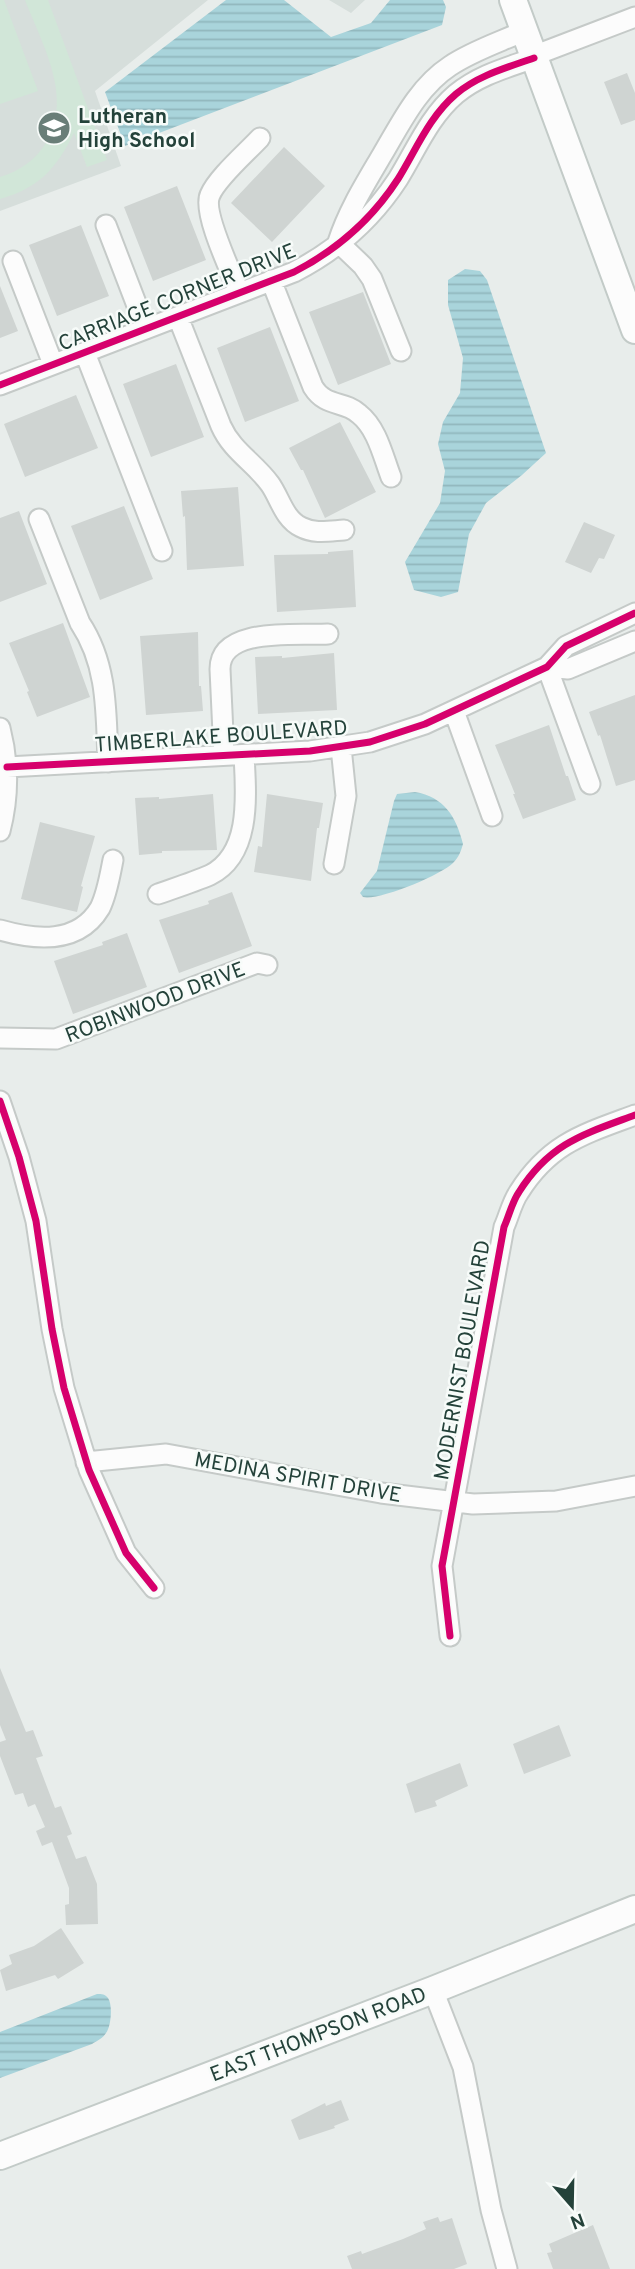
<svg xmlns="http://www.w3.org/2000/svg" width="635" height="2269" font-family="Overpass,sans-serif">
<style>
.built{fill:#d6dedb}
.grass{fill:#d1e6d8}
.water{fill:url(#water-rules)}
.building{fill:#cfd4d2}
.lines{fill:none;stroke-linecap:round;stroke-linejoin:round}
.minor-casing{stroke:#c5cac8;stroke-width:23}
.secondary-casing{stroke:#c3cbc8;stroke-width:30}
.minor{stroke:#fcfcfc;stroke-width:19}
.secondary{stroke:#fcfcfc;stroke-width:26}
.cycleway-casing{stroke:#f7fbf9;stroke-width:11}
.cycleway{stroke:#d6006c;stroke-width:7}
.labels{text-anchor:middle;stroke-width:5;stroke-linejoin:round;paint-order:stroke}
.poi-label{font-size:21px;font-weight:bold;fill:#24423a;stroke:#f7fbf9;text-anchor:start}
.street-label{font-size:21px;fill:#24423a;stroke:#f7fbf9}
</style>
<defs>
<pattern id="water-rules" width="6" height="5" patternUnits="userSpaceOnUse" patternTransform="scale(1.75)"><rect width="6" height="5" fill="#a9d4db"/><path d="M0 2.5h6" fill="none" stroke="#91b7bd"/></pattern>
</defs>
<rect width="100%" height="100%" fill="#e8edeb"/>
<path class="built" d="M0 0H208L95 91 121 166 0 211Z
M329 0H365L351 13Z"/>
<path class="grass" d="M0 0H4L38 91 0 104Z
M25 0H48L107 160 87 167 74 133C56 169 39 188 0 199V177C20 171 37 159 47 141 73 96 42 44 25 0Z"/>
<path class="water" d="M226 0H284L331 37 371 23 390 0H443L446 7 442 25 125 146 105 92Z
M465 269 480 271 487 280 546 453 522 475 486 503 469 534 458 592 441 597 414 590 405 562 440 503 445 471 438 444 443 422 460 393 463 358 448 305V280Z
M415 792C444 797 456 816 463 844 461 851 459 857 453 863 441 875 379 901 363 897L360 893 377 871 394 801 397 794Z
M97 1994C102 1994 105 1994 108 1998 113 2005 111 2027 106 2033 103 2038 97 2041 92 2044L0 2078V2032Z"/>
<path class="building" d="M627 73 635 93V120L621 125 604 82Z
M284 147 325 186 272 242 231 203Z
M177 186 206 260 153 281 124 207Z
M81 225 109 296 57 316 29 245Z
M0 286 18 331 0 338Z
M363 292 391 364 338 385 309 312Z
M270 327 299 401 245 422 217 348Z
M176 364 204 437 151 457 123 384Z
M76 395 98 448 25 477 4 424Z
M340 422 376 492 325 518 303 470H301L289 448Z
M238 487 244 566 187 570 185 516 183 517 181 491Z
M124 506 153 579 100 600 71 526Z
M19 511 47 584 0 602V518Z
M584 522 615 535 604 559 599 558 591 573 565 562Z
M353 550 356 607 277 612 274 555 328 554V552Z
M63 623 90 697 37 717 27 692 29 691 9 643Z
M198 632 199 686H201L203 711 146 715 140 636Z
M334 653 337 710 258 714 255 657 282 656V658Z
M635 695V780L616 786 600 735 598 736 589 712Z
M549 725 566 776H568L576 800 523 819 513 794H515L495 745Z
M213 794 217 850 162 851V853L139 855 135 798 159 797V799Z
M267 794 323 803 319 828H317L311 881 254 872 258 846 262 847Z
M40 822 95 836 81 886 83 887 77 912 21 899Z
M232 892 252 946 179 973 159 920 209 904 208 901Z
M127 933 147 987 73 1014 54 961 103 945 102 942Z
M0 1668 26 1732 33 1730 43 1756 36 1758 55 1808 61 1806 72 1834 67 1836 76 1859 86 1856 97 1884 98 1924 66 1925 65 1905 69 1904V1888L52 1842 42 1846 36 1831 45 1827 35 1804 28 1807 23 1793 15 1795 0 1756V1742L6 1740 0 1725Z
M559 1725 571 1756 524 1774 513 1744Z
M460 1763 468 1786 435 1801 437 1806 415 1813 406 1784Z
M61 1928 84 1963 58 1979 55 1975 6 1991 0 1970 12 1964 9 1955 34 1946Z
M341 2100 349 2120 334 2126 335 2128 299 2140 291 2120 325 2103 326 2106Z
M438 2217 440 2222 452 2218 467 2264 454 2269H352L347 2256 361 2251 362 2254 403 2239 426 2229 423 2222Z
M593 2225 610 2269H553L547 2253 552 2252 549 2244Z"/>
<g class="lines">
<defs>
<path id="minor" d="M533 56 635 17
M106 225 146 329
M13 261 53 364
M271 280 313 387C326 408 344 400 359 414 377 428 383 456 391 477
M239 292C232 274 202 212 210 195 217 178 246 153 260 138
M178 317 221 426C232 451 255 463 270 484 280 498 284 519 301 527 314 534 329 531 344 530
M401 351 372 279 363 266 338 242C348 211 365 184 382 155 401 123 418 87 450 66 472 51 500 42 524 31
M85 353 162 551
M0 385 294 272C337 250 372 219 398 179 416 150 429 117 456 94 479 75 506 68 534 58
M39 519 80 623C108 665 106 713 108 762
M547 667 590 784
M547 667 568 669 635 641
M454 711 492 816
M0 728C9 763 9 796 0 831
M224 755 220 669C220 626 298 636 328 634
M7 767 310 751 370 742 425 724 547 667 566 646 635 613
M334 864 346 796 341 747
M158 894C175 888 194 882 210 875 252 854 246 794 244 755
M0 930C35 940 78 945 100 908 107 894 110 875 113 860
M0 1038 56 1039 257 963 267 965
M0 1101 19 1157 36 1221 52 1329 64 1388 89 1470 126 1553 154 1588
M86 1462 166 1454 381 1493 473 1504 556 1501 635 1486
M450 1636 442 1566 504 1227C509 1216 512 1202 519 1192 550 1143 584 1134 635 1115
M433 1990 463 2067 491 2210 507 2269"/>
<path id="secondary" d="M513 0 635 330
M0 2156 433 1990 635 1909"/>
</defs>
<use href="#minor" class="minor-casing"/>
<use href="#secondary" class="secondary-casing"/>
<use href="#minor" class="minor"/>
<use href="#secondary" class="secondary"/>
<defs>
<path id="cycleway" d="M0 385 294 272C337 250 372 219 398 179 416 150 429 117 456 94 479 75 506 68 534 58
M7 767 310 751 370 742 425 724 547 667 566 646 635 613
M0 1101 19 1157 36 1221 52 1329 64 1388 89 1470 126 1553 154 1588
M450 1636 442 1566 504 1227C509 1216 512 1202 519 1192 550 1143 584 1134 635 1115"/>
</defs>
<use href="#cycleway" class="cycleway-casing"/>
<use href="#cycleway" class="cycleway"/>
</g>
<defs>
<symbol id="school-disc" viewBox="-11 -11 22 22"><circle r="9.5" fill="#697e78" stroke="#f7fbf9"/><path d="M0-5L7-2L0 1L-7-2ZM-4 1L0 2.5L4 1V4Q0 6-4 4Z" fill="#fff"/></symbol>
</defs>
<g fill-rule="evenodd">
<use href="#school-disc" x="35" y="109" width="38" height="38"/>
</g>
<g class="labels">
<g class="poi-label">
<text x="78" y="123">Lutheran<tspan x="78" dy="24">High School</tspan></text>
</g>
<g class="street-label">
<text transform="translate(177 297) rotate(-22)" y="7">CARRIAGE CORNER DRIVE</text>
<text transform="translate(221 736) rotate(-4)" y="7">TIMBERLAKE BOULEVARD</text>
<text transform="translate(155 1002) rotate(-21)" y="7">ROBINWOOD DRIVE</text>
<text transform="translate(462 1360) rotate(-80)" y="7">MODERNIST BOULEVARD</text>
<text transform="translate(298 1477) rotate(10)" y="7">MEDINA SPIRIT DRIVE</text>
<text transform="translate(318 2034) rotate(-21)" y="7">EAST THOMPSON ROAD</text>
</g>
</g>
<g transform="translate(572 2206) rotate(160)" stroke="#f7fbf9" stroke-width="5" paint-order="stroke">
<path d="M0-5L12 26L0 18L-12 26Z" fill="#24423a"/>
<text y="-10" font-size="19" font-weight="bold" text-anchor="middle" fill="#24423a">N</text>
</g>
</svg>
